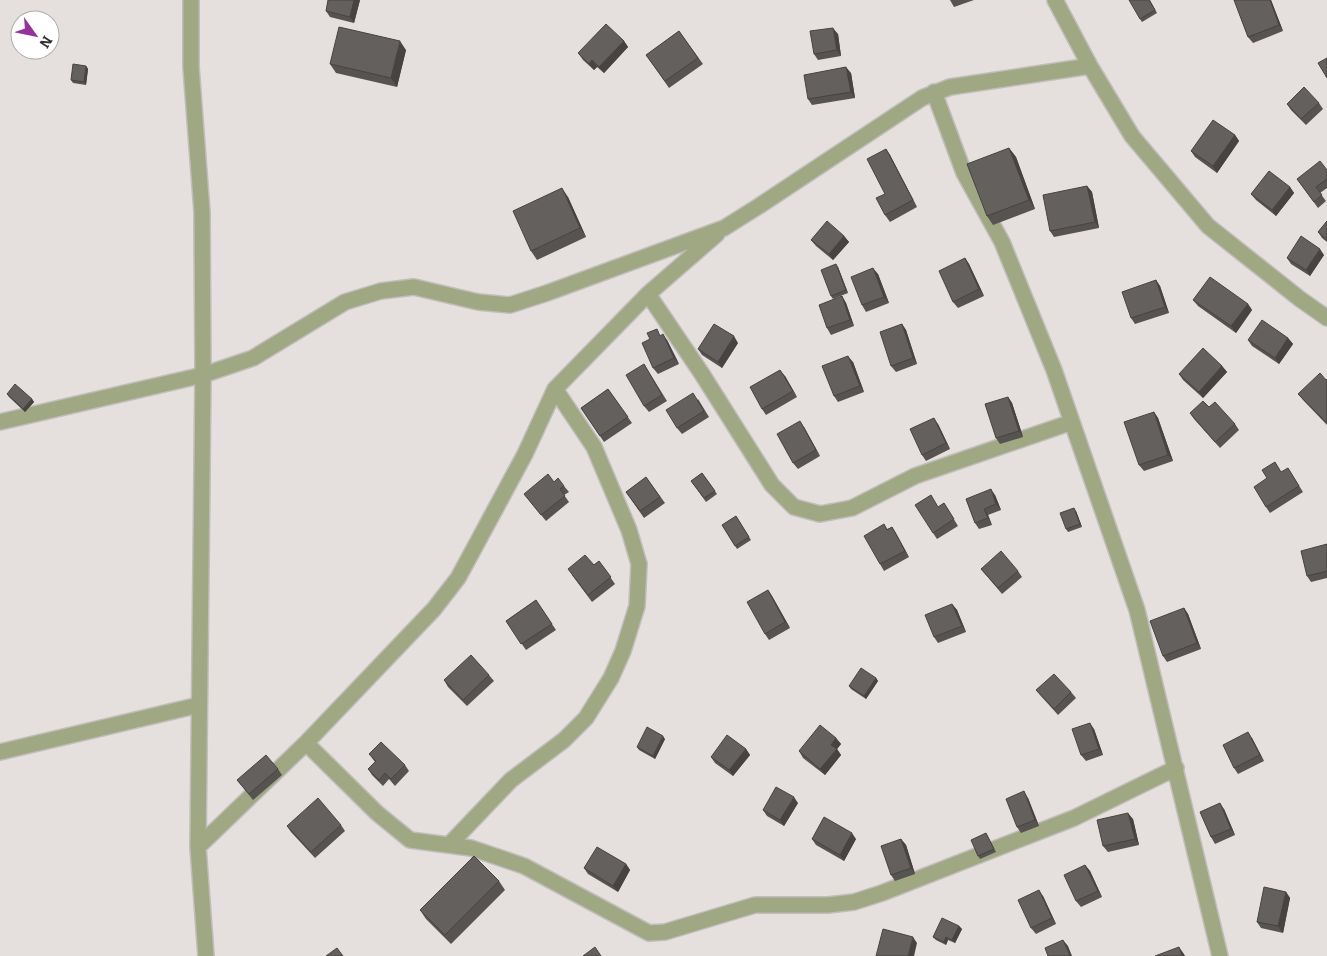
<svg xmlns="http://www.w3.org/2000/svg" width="1327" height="956" font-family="Bitter,serif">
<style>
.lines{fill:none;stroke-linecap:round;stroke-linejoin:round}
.minor-casing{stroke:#c1bdba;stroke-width:18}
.minor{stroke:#9fa783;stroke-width:15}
.wall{fill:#565351}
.shaded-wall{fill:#464342}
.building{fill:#64605e;stroke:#464342}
</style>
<rect width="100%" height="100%" fill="#e5e0dd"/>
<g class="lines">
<defs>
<path id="minor" d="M191 0V67L202 212 203 375 198 847 206 956
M1055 0 1090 66 1132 136 1208 226 1300 299 1327 318
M934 92 964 173 1002 242 1054 370 1137 610 1220 956
M648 294 702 374 772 485 794 507 820 514 852 508 915 476 1072 422
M0 422 203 375 253 358 345 302 381 291 414 287 478 302 510 305 547 293 724 228 759 206 922 98 950 87 1090 66
M306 743 377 813 410 840 471 848 524 866 649 933 665 932 755 905H828L854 902 882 893 1074 818 1176 768
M0 752 199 705
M449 845 511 780 564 740 586 718 611 678 623 651 637 606 639 564 629 530 594 447 555 389
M198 847 306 743 434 609 458 578 477 543 525 454 555 389 648 294 717 234"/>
</defs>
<use href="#minor" class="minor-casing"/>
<use href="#minor" class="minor"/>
</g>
<path class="wall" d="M360 0 354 23 330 17 326 11Z
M950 0H974L954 7Z
M1150 0 1157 13 1142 22 1140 19Z
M1234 0H1271L1283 31 1253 43 1248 37Z
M679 31 703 64 669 88 646 55Z
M838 34 841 56 818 60 814 54Z
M624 41 628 47 604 73 597 67 594 70 583 60 578 53Z
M406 50 397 87 336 73 330 64Z
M86 66 88 69 86 85 73 83 71 80Z
M851 73 855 98 812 105 808 99Z
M1319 103 1323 109 1306 125 1291 110 1287 104Z
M1235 135 1239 141 1217 173 1195 157 1191 151Z
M1009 148 1016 157 1035 209 993 225 987 216Z
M886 149 890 155 917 207 890 222 885 215Z
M1327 170V188L1320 193 1326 201 1318 208 1297 179Z
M1087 186 1092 192 1099 228 1054 237 1050 231Z
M1290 187 1294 193 1276 216 1256 200 1251 194Z
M568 197 586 237 537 260 531 251Z
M1327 221V242L1322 238 1318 232Z
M844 236 849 242 833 260 816 246 811 240Z
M1324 255 1310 276 1291 264 1287 258Z
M965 258 969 264 984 296 958 308 953 302Z
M838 267 848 293 833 299 831 296Z
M878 274 889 303 866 312 862 305Z
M1156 280 1160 286 1169 313 1135 324 1131 318Z
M842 296 846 303 854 326 831 335 827 328Z
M1193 300 1248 304 1252 310 1236 333 1198 306Z
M902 324 906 330 917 364 896 372 891 366Z
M661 335 667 340 679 364 658 374 653 368Z
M1288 338 1293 344 1279 364 1252 346 1248 340Z
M738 343 722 368 702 355 698 349Z
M853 362 864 392 838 402 834 396Z
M644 364 667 401 649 412 644 406Z
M1222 366 1227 372 1203 398 1183 380 1179 374Z
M785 376 797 397 766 415 762 409Z
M1327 379V425L1303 400 1298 394Z
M608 389 632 423 604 442 581 408Z
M7 394 32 399 34 402 25 412 9 397Z
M1008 397 1012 403 1023 437 1000 444 996 438Z
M698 399 709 417 682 434 677 428Z
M1154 412 1158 418 1173 461 1144 471 1139 465Z
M1190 413 1235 424 1239 430 1220 448 1194 419Z
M938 424 950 449 926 461 922 455Z
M804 427 820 456 798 469 793 463Z
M1288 468 1303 492 1270 513 1266 507 1282 472Z
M702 473 717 494 706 502 691 481Z
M646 477 665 503 644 518 626 492Z
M554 482 564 486 569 492 564 495 569 502 546 521 524 494Z
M995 495 1001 510 988 515 992 525 979 529 975 523 966 499Z
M944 503 958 526 937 539 933 533 939 507Z
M1076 511 1082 527 1068 532 1066 529Z
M736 516 751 540 737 549 722 525Z
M884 524 887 529 892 527 909 557 884 571 880 564Z
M1327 544V578L1311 582 1307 576Z
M599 561 615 584 592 602 572 575 594 565Z
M981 569 1018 571 1022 577 1002 594Z
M768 590 772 596 790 628 769 640 765 634Z
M536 600 556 630 526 650 506 621Z
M952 604 957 610 966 632 938 643 934 637Z
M1184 608 1188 614 1201 649 1167 662 1163 656Z
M489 675 494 681 467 706 448 687 444 680Z
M876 678 878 681 866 699 851 689 849 686Z
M1036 690 1071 692 1076 698 1058 715 1041 696Z
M1094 729 1103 755 1086 761 1081 755Z
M836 738 841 744 837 749 841 755 825 775 803 758 799 751Z
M1252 738 1264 761 1238 774 1234 768Z
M665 739 655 759 639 750 637 747Z
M746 749 750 755 733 776 715 763 711 757Z
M369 754 405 765 409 771 395 786 389 779 383 786 372 775 368 769 375 762Z
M278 769 282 775 253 800 237 780Z
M1028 798 1039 826 1021 833 1017 827Z
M798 803 784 826 767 816 763 810Z
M1224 809 1235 835 1215 844 1211 837Z
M1133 819 1139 845 1108 852 1103 846Z
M341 825 345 831 315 858 291 832 287 826Z
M986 833 996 852 980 859 978 856Z
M812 839H856L844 861 816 845Z
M901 839 906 845 915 874 895 881 891 875Z
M626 864 630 870 618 892 588 874 584 868Z
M1085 865 1090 871 1102 897 1081 907 1076 901Z
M499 881 505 890 451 944 426 919 420 910Z
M1286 892 1290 898 1283 933 1261 928 1257 922Z
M1043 896 1056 924 1036 934 1031 928Z
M959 926 962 929 955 943 948 940 946 945 936 940 933 937Z"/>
<path class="shaded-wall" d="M354 0H360L354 23 350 17Z
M1270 0H1271L1283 31 1279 25Z
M833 28 838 34 841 56 837 50Z
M400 41 406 50 397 87 391 78Z
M624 41 628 47 604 73 599 67Z
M592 60 597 67 594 70 589 64Z
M86 66 88 69 86 85 84 82Z
M846 67 851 73 855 98 851 92Z
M1235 135 1239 141 1217 173 1213 166Z
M1009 148 1016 157 1035 209 1029 200Z
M886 149 890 155 917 207 913 200Z
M1087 186 1092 192 1099 228 1095 222Z
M1290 187 1294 193 1276 216 1272 210Z
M562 188 568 197 586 237 580 228Z
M844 236 849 242 833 260 829 254Z
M1320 249 1324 255 1310 276 1306 270Z
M965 258 969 264 984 296 979 289Z
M836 264 838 267 848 293 846 290Z
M873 268 878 274 889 303 884 297Z
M1156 280 1160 286 1169 313 1165 307Z
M842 296 846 303 854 326 850 320Z
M1248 304 1252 310 1236 333 1231 326Z
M902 324 906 330 917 364 913 358Z
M663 334 667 340 679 364 674 358Z
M734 336 738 343 722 368 718 362Z
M1288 338 1293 344 1279 364 1275 358Z
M848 356 853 362 864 392 860 386Z
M1222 366 1227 372 1203 398 1199 392Z
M780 370 785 376 797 397 793 391Z
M1008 397 1012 403 1023 437 1019 431Z
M32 399 34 402 25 412 23 409Z
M1154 412 1158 418 1173 461 1168 455Z
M934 418 938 424 950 449 946 443Z
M800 421 804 427 820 456 816 450Z
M991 489 995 495 1001 510 996 504Z
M1074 508 1076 511 1082 527 1080 524Z
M984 509 988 515 992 525 988 518Z
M892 527 896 533 909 557 905 551Z
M768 590 772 596 790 628 785 622Z
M952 604 957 610 966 632 962 626Z
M1184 608 1188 614 1201 649 1197 643Z
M876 678 878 681 866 699 864 696Z
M1090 723 1094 729 1103 755 1099 749Z
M1248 732 1252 738 1264 761 1260 755Z
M663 736 665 739 655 759 653 756Z
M836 738 841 744 837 749 841 755 825 775 820 769 831 745Z
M746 749 750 755 733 776 729 770Z
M1024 791 1028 798 1039 826 1035 820Z
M794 797 798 803 784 826 780 820Z
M1220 803 1224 809 1235 835 1231 829Z
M1128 813 1133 819 1139 845 1135 839Z
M852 833 856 839 844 861 840 855Z
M901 839 906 845 915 874 911 868Z
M626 864 630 870 618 892 613 886Z
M1085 865 1090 871 1102 897 1098 891Z
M1039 890 1043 896 1056 924 1052 918Z
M1286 892 1290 898 1283 933 1278 926Z
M959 926 962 929 955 943 952 940Z
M913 937 917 943 914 956H908Z
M946 937 948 940 946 945 944 942Z
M1063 940 1068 946 1072 956H1070Z
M1179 947 1184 954 1185 956H1182Z"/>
<path class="building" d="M328 0H354L350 17 326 11Z
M1129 0H1149L1155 10 1140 19Z
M1234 0H1270L1279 25 1248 37Z
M606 24 624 41 599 67 592 60 589 64 578 53Z
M339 27 400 41 391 78 330 64Z
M833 28 837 50 814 54 810 31Z
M679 31 698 58 665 81 646 55Z
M1327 58V78L1318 63Z
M73 64 86 66 84 82 71 80Z
M846 67 851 92 808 99 804 75Z
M1304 87 1319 103 1301 119 1287 104Z
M1213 120 1235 135 1213 166 1191 151Z
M1009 148 1029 200 987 216 967 164Z
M886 149 913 200 885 215 876 198 885 194 867 159Z
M1320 161 1327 170V179L1316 187 1322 195 1314 202 1297 179Z
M1269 171 1290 187 1272 210 1251 194Z
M1087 186 1095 222 1050 231 1043 195Z
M562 188 580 228 531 251 513 211Z
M827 221 844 236 829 254 811 240Z
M1327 221V240L1318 232Z
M1301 236 1320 249 1306 270 1287 258Z
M965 258 979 289 953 302 939 271Z
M836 264 846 290 831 296 821 270Z
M873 268 884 297 862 305 851 277Z
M1210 277 1248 304 1231 326 1193 300Z
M1156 280 1165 307 1131 318 1122 292Z
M842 296 850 320 827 328 819 305Z
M1262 320 1288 338 1275 358 1248 340Z
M714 324 734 336 718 362 698 349Z
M902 324 913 358 891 366 880 332Z
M657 329 660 336 663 334 674 358 653 368 642 343 650 339 647 333Z
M1203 348 1222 366 1199 392 1179 374Z
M848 356 860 386 834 396 822 366Z
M644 364 662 395 644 406 626 375Z
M780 370 793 391 762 409 750 387Z
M1320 373 1326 380 1327 379V423L1298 394Z
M15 384 32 399 23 409 7 394Z
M608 389 628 417 600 436 581 408Z
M693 393 704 411 677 428 666 410Z
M1008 397 1019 431 996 438 985 404Z
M1203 401 1209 407 1215 402 1235 424 1215 442 1190 413Z
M1154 412 1168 455 1139 465 1124 422Z
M934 418 946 443 922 455 910 429Z
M800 421 816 450 793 463 777 434Z
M1275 462 1281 472 1288 468 1299 486 1266 507 1254 487 1267 478 1262 470Z
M702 473 715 491 704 498 691 481Z
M548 474 554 482 558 478 564 486 560 489 565 496 541 515 524 494Z
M646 477 660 497 640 511 626 492Z
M991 489 996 504 984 509 988 518 975 523 966 499Z
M931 495 938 507 944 503 954 519 933 533 915 505Z
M1074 508 1080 524 1066 529 1060 513Z
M736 516 749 537 735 546 722 525Z
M884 524 887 530 892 527 905 551 880 564 864 536Z
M1327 544V571L1307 576 1301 551Z
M1001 551 1018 571 998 588 981 569Z
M585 555 594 565 599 561 611 577 588 595 568 569Z
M768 590 785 622 765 634 747 602Z
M536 600 552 624 521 644 506 621Z
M952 604 962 626 934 637 925 615Z
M1184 608 1197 643 1163 656 1150 621Z
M471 655 489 675 463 700 444 680Z
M861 668 876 678 864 696 849 686Z
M1054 674 1071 692 1054 709 1036 690Z
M1090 723 1099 749 1081 755 1072 729Z
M820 725 836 738 831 745 837 749 820 769 799 751Z
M647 727 663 736 653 756 637 747Z
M1248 732 1260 755 1234 768 1223 745Z
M727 735 746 749 729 770 711 757Z
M381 742 405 765 391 779 385 773 379 780 368 769 376 761 369 754Z
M266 755 278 769 249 794 237 780Z
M776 787 794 797 780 820 763 810Z
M1024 791 1035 820 1017 827 1006 799Z
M318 798 341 825 311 852 287 826Z
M1220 803 1231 829 1211 837 1200 812Z
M1128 813 1135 839 1103 846 1097 820Z
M824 817 852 833 840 855 812 839Z
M986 833 994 849 978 856 971 840Z
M901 839 911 868 891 875 881 846Z
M597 847 626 864 613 886 584 868Z
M474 856 499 881 445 935 420 910Z
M1085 865 1098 891 1076 901 1064 875Z
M1264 887 1286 892 1278 926 1257 922Z
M1039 890 1052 918 1031 928 1018 900Z
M942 918 959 926 952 940 946 937 944 942 933 937Z
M883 929 913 937 908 956H876Z
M1063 940 1070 956H1048L1045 948Z
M595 947 601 956H583Z
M1179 947 1182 956H1155Z
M337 948 343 956H326Z"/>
<g transform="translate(35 35) rotate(123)"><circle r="24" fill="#ffffff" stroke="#adacab"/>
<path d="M0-4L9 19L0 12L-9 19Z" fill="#94339b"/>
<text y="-8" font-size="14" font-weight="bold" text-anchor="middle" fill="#32302e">N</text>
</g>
</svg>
